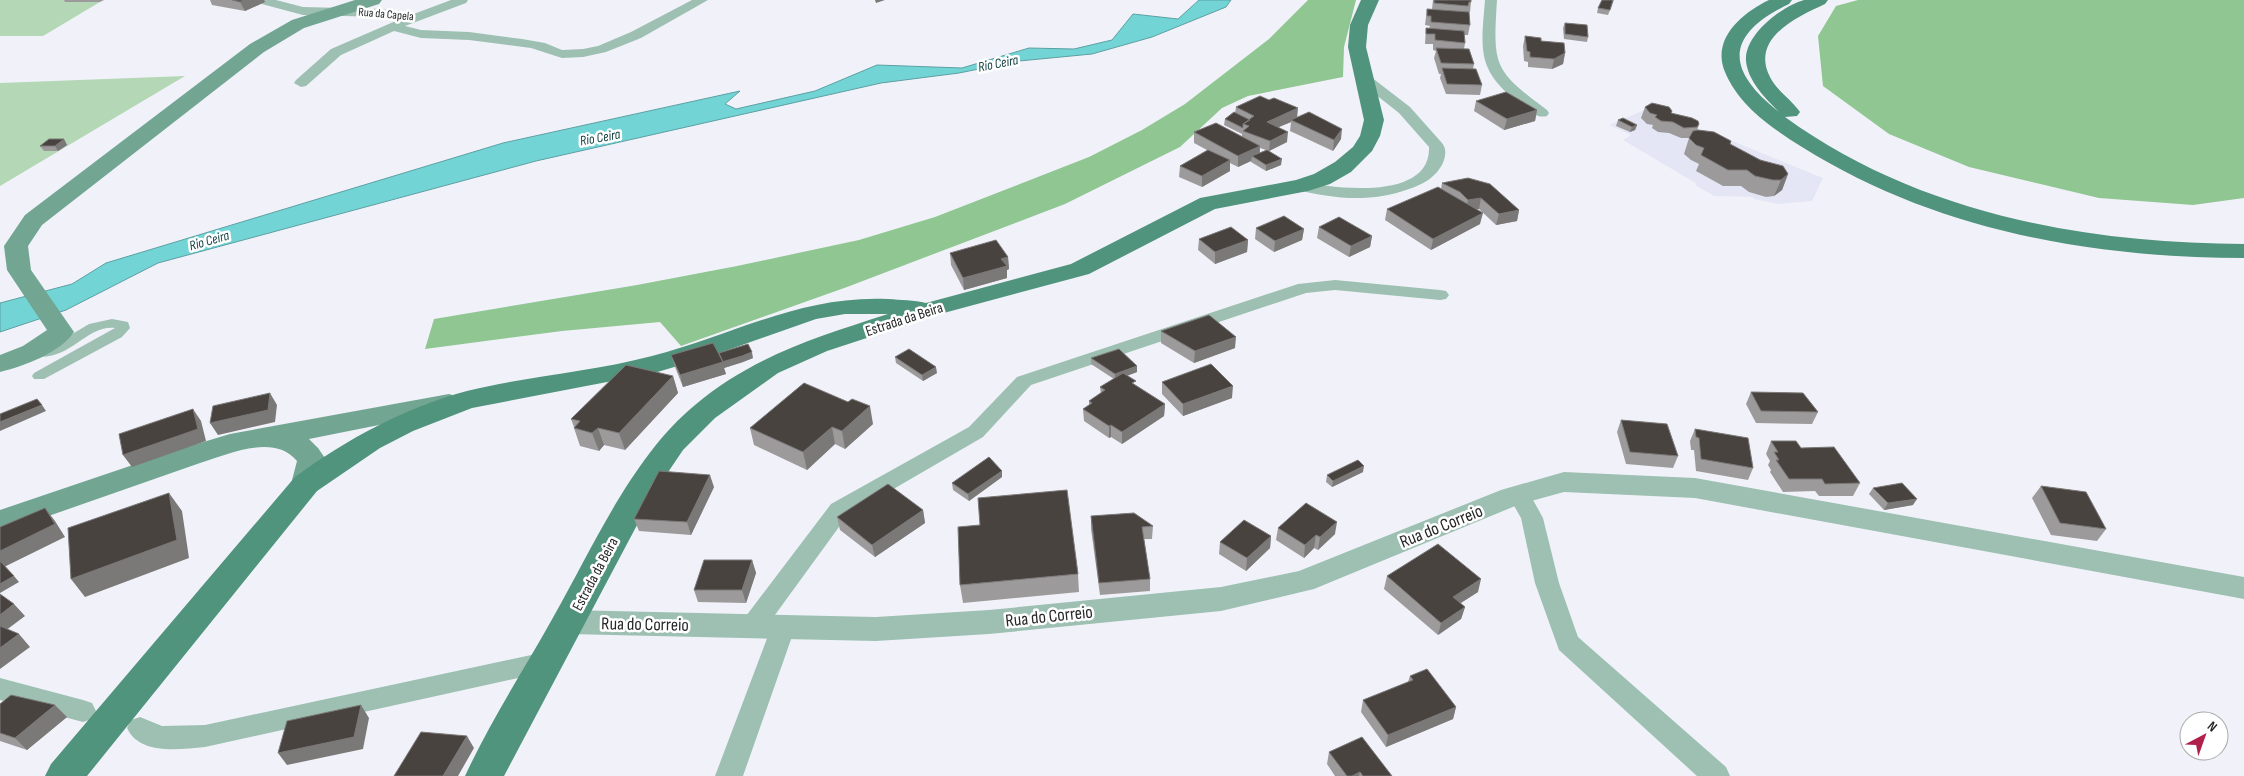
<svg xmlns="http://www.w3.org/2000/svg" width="2244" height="776" font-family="'Sofia Sans Condensed',sans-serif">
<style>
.built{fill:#e4e6f5}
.green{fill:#b4d7b5}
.forest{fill:#8fc692}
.water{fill:#73d4d6;stroke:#5ca0a2}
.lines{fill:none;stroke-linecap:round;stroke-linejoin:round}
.pedestrian{fill:#9dc0b2;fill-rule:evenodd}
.minor{fill:#9dc0b2;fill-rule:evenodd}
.tertiary{fill:#9dc0b2;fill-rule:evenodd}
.secondary{fill:#72a693;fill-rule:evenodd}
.primary{fill:#50947d;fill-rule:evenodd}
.wall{fill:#9d9a9c;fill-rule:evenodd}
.shaded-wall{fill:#7b7878}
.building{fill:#494340;stroke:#7b7878}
.labels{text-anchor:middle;stroke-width:5;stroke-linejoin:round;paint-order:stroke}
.far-street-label{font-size:12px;fill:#262729;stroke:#fff}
.far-water-label{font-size:14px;font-style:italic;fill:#174445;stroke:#fff}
.street-label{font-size:15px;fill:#262729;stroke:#fff}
.near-street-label{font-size:18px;fill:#262729;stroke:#fff}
</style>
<rect width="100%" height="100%" fill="#f1f2f9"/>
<path class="built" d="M1654 106 1710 136H1720L1823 178 1812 201 1778 204 1754 199 1753 197 1714 196 1695 185 1697 184 1623 140 1631 135 1609 125Z"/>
<path class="green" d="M0 0H67L66 1 100 2 43 36H0Z
M185 76 0 186V83Z"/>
<path class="forest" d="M1308 0H1356L1344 47 1343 77 1248 96 1222 108 1180 147 1065 204 847 287 681 346 660 322 562 331 425 349 434 319 637 285 737 266 859 240 935 217 1089 157 1142 130 1185 104 1269 39Z
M1858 0H2244V198L2193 205 2099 198 1969 167 1889 134 1823 86 1818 36 1836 6Z"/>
<path class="water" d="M1199 0H1231L1226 7 1152 37 1092 54 1019 61 959 73 881 83 536 161 158 263 66 310 0 332V303L72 284 106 263 503 143 740 91 725 104 736 109 815 91 877 65 962 68 1029 48 1074 49 1112 40 1133 14 1178 19Z"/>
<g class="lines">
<path class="pedestrian" d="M112 319 128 322 130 328 122 337 44 379H34L32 376 34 373 115 328C83 325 70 366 27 355L25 352 27 349 49 348 89 324Z"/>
<path class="minor" d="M256 0H276L303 7 383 9 411 15 451 0H468L466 3 405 26 421 30 469 32 522 39 545 43 562 50 583 49 598 46 631 32 692 0H708L641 38 606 52 583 57 562 58 531 48 469 40 421 38 394 31 341 55 306 86 301 87 294 83 296 80 331 49 398 20 383 17 303 15 258 3Z
M1485 0H1497C1493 66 1493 70 1547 110L1549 113 1547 116C1536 119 1528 110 1520 104 1476 70 1481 50 1485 0Z
M1366 76 1371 77 1410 107 1442 143C1448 150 1445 161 1440 168 1433 179 1421 185 1409 189 1370 203 1333 199 1294 189L1292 186 1294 183 1300 181C1334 189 1431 201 1429 147L1399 113 1361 83 1359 80 1361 77Z
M1335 280 1440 290 1446 291 1449 295 1446 299 1440 300 1335 290 1306 293 1031 385 983 437 847 516 761 634 752 637 743 634 740 627 743 620 831 504 969 427 1017 377 1298 284Z
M1519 487 1527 489 1543 518 1559 583 1578 637 1726 767 1730 776H1697L1559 650 1535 583 1521 518 1508 495 1511 489Z
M783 618 792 621 795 628 743 776H715L771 628 774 621Z
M545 652 554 655 558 662 554 669 545 672 205 747C180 749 140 756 127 728L131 720 140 717 162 726 205 725Z
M0 678 83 700 92 703 96 711 92 719 83 722 0 700Z"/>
<path class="tertiary" d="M1564 472 1695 478 2244 577V599L1695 498 1564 492 1520 504 1314 589 1221 611 989 634 876 641 569 634 558 631 554 622 558 613 569 610 876 617 989 610 1221 587 1299 571 1501 490Z"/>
<path class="secondary" d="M355 0H382L379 4 304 28 264 52 42 225 28 246 31 270 74 332C60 353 24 366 0 372V355L23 346 47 330 7 270 4 246 25 215 250 44 292 20Z
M449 394 459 397 463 403 459 409 309 439 318 448 327 461 321 484 317 491 306 495 295 491 291 484 297 461C274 433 229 454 200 463L0 533V510L180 449 230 434Z"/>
<path class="primary" d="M1361 0H1379L1368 25 1366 47 1384 120 1380 136 1372 151 1351 172 1330 184 1308 191 1215 209 1089 274 940 314 827 351 778 373 715 418 683 450 654 493 504 776H465C491 720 525 668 555 614 594 545 633 456 695 405 753 356 817 337 888 314H845L816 319 708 357 654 373 472 408 413 431 380 448 317 491 87 776H45L51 764 295 477C347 439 404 408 467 391 528 376 591 372 652 356 734 335 800 295 888 299 901 300 914 300 926 303L1071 264 1200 198 1296 180 1314 174 1335 162 1353 147 1360 136 1364 120 1348 47 1350 25Z
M1769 0H1792L1789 4C1726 34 1724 69 1779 112 1765 98 1748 81 1746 61 1744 35 1782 6 1804 0 1811 0 1820 0 1828 0L1825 4C1797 17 1750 38 1770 77 1777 91 1791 99 1800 112L1797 116 1785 117C1917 213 2083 243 2244 244V258C2091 258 1934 230 1802 147 1772 128 1739 106 1725 72 1711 39 1742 13 1769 0Z"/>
</g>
<path class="wall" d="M64 0H104L100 2H65Z
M210 0H264L265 2 245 11 212 5Z
M1433 0 1471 2 1470 12H1467L1470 25 1468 35H1464L1465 43 1464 49 1474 64 1473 69 1482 85 1480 95 1446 94 1440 78 1441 74H1439L1434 58 1436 51 1433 50V44H1425L1426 28H1429L1430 26 1425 25 1427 9H1432Z
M1614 0 1608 15 1597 13 1598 8Z
M1565 23 1588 37 1587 42 1564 39 1563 28Z
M1525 36 1541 41 1565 53 1563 64 1552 69 1528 67V62L1524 61 1523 46Z
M1476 101 1537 110 1535 121 1504 130 1474 111Z
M1236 107 1297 117 1341 139 1333 151 1290 131 1291 122 1279 127 1287 142 1269 151 1281 165 1266 171 1251 162V161L1238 167 1230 163V171L1202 187 1179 177 1180 166 1207 150 1194 143V132L1242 137V134L1224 125 1225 119 1235 113ZM1260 148 1266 150 1260 153Z
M1645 107 1672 111 1671 113 1699 124 1697 131 1730 144 1788 174 1782 190 1774 196 1766 197 1749 192 1741 186H1723L1696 171 1699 164 1691 160 1684 154 1689 138H1681L1669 133 1658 132 1652 128 1653 125 1647 124 1641 118Z
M1618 120 1637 125 1635 130 1630 132 1616 126Z
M64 139 67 145 58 151H44L40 146Z
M1442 183 1519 210 1517 221 1496 225 1479 209H1476L1480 224 1431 250 1385 220 1387 209 1441 189Z
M1319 227 1372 236 1370 247 1349 257 1317 238Z
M1256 228 1304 229 1302 240 1274 252 1255 239Z
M1199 239 1248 240 1247 252 1215 264 1198 250Z
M950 253 1008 257 1009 269 1007 270V278L964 290 951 265Z
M1161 331 1235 348 1194 363 1161 343Z
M719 353 753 358 743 362 724 368 726 374 683 387 675 367 671 355Z
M895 357 937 373 923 381 896 363Z
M1091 358 1137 372 1127 376 1135 386 1165 404 1164 416 1122 444 1111 437 1109 438 1084 421 1083 409 1089 405V401L1101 394 1100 387 1114 379 1091 364Z
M673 376 678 393 625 450 604 445 599 451 580 446 574 428V427L571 419Z
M1162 382 1232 398 1183 416 1162 394Z
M1751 392 1818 412 1812 424 1756 423 1746 404Z
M1621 420 1678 456 1673 468 1626 464 1617 432Z
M873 424 845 449 835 444 807 470 754 445 750 428Z
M1695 429 1753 468 1748 480 1696 471 1694 450H1691L1690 441Z
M1771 441 1801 448 1860 483 1853 496H1819L1815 491 1783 492 1770 472 1771 470 1768 465 1770 461 1766 454Z
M1363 472 1332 487 1326 482 1327 475Z
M1002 477 969 501 953 490 952 483Z
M2041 486 2106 529 2097 541 2051 535 2032 498Z
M714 487 691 535 639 531 634 519Z
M1873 488 1913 505 1884 510 1869 494Z
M923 510 925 523 875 557 840 530 837 517Z
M1091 516 1153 526 1152 539H1144L1150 579V591L1100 595 1091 529Z
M1278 528 1335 534 1318 550 1314 548 1304 558 1276 540Z
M1271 536 1270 548 1246 571 1219 554 1220 542Z
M752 560 756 573 746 603 698 602 694 590Z
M1078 574 1079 592 963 603 960 585Z
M1387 576 1478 592 1460 603 1465 607 1461 619 1438 635 1384 589Z
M1410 676 1456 707 1453 719 1386 747 1361 712 1363 700 1408 682Z
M0 704 67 717 27 750 0 741Z
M1329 752 1392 776H1335L1327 764Z"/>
<path class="shaded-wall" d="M244 0H264L265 2 245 11 240 2Z
M875 0H885L876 3Z
M1565 53 1563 64 1552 69 1554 59Z
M1298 108 1297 119 1291 120V122L1266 132 1267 122Z
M1537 110 1535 121 1504 130 1507 119Z
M1637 125 1635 130 1630 132 1632 127Z
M1342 129 1341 139 1333 151 1334 140Z
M1288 132 1287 142 1269 151 1270 141Z
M64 139 67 145 58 151 55 146Z
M1260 146 1259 157 1252 156 1251 161 1238 167V156Z
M1282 159 1281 165 1266 171V165Z
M1230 160V171L1202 187V176Z
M1788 174 1782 190 1774 196 1781 180Z
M1481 198 1479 209 1466 211 1468 200Z
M1519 210 1517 221 1496 225 1499 214Z
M1483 213 1480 224 1431 250 1433 239Z
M1304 229 1302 240 1274 252 1275 241Z
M1372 236 1370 247 1349 257 1351 246Z
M1248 240 1247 252 1215 264V252Z
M1008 257 1009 269 1007 270V278L964 290 963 278 1001 259Z
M1236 337 1235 348 1194 363 1195 351Z
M752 352 753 358 743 362 724 368 726 374 683 387 680 375Z
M1137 366V372L1115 380V374Z
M936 367 937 373 923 381 922 375Z
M673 376 678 393 625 450 619 433Z
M1233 386 1232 398 1183 416V404Z
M270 393 277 405 275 422 218 435 210 423Z
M1165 404 1164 416 1122 444V432Z
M42 405 46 411 0 431V422Z
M870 406 873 424 845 449 842 431Z
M193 409 201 421 206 441 132 467 123 455Z
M1111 425V437L1109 438V426Z
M832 427 835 444 807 470 803 452Z
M598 428 604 445 599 451 592 433Z
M1364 466 1363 472 1332 487 1333 481Z
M1002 471V477L969 501 968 494Z
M710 475 714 487 691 535 687 522Z
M169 493 182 511 189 558 85 597 71 579Z
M1917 499 1913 505 1884 510 1888 503Z
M45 508 55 521 65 537 0 569V551Z
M923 510 925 523 875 557 872 545Z
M1337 522 1335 534 1318 550 1320 537Z
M1316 535 1314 548 1304 558 1305 545Z
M1271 536 1270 548 1246 571 1247 558Z
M752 560 756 573 746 603 742 590Z
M14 576 19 582 0 593V584Z
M1481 579 1478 592 1450 610 1453 597Z
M14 604 25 616 1 634 0 633V615Z
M1465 607 1461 619 1438 635 1441 623Z
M19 634 30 647 0 669V648Z
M55 705 67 717 27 750 15 738Z
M361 705 369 718 363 749 287 765 278 753Z
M1456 707 1453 719 1386 747 1388 735Z
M467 736 474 748 458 776H443Z
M1360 772 1359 776H1352Z"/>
<path class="building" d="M232 0H244L240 2Z
M1434 0H1471V2H1469L1468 6 1434 3Z
M1602 0H1613L1610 10 1598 8Z
M1427 9 1469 12 1470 25 1431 22V16H1427Z
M1565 23 1587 25 1588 37 1565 34Z
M1426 28 1464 31 1465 43 1435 40V34H1426Z
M1525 36 1541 38V41L1564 43 1565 53 1554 59 1530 57V52L1527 51Z
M1436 48 1469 49 1474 64 1441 63Z
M1442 68 1476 69 1482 85 1447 84Z
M1506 92 1537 110 1507 119 1476 101Z
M1260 96 1269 100 1274 98 1298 108 1267 122 1288 132 1270 141 1243 131 1249 126 1243 124 1254 116 1236 107Z
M1652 103 1669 107 1672 111 1671 113 1692 118 1698 121 1699 124 1697 127 1684 128 1673 122 1661 121 1655 117 1657 115 1650 113 1645 107Z
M1234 112 1250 120 1243 124V128L1225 119Z
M1309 112 1342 129 1334 140 1291 120Z
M1623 118 1637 125 1632 127 1618 120Z
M1216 123 1260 146 1238 156 1194 132Z
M1698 130 1714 132 1731 141 1730 144 1760 160 1783 166 1788 174 1781 180H1773L1755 176 1747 170H1728L1701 155 1704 148 1696 145 1689 138 1693 131Z
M49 139H64L55 146H40Z
M1208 150 1230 160 1202 176 1180 166Z
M1267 150 1282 159 1266 165 1252 156Z
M1468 178 1490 184 1519 210 1499 214 1481 198 1468 200 1460 192 1442 183Z
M1438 187 1483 213 1433 239 1387 209Z
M1284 216 1304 229 1275 241 1256 228Z
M1339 217 1372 236 1351 246 1319 227Z
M1231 227 1248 240 1215 252 1199 239Z
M996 240 1008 257 1001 259 1007 266 963 278 950 253Z
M1209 315 1236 337 1195 351 1161 331Z
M713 343 723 362 680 375 671 355Z
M748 344 752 352 742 356 722 362H723L719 353Z
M909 349 936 367 922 375 895 357Z
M1119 349 1137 366 1115 374 1091 358Z
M1211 364 1233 386 1183 404 1162 382Z
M626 365 673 376 619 433 598 428 592 433 574 428 580 421 571 419Z
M1123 373 1136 381 1132 383 1165 404 1122 432 1111 425 1109 426 1083 409 1092 403 1089 401 1105 390 1100 387Z
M804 383 848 402 852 399 870 406 842 431 832 427 803 452 750 428Z
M1751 392 1803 393 1818 412 1761 411Z
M270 393 268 410 210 423 213 406Z
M37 399 42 405 0 422V414Z
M193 409 198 429 123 455 119 434Z
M1621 420 1667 424 1678 456 1630 452Z
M1695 429 1748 438 1753 468 1701 459 1699 438 1696 437Z
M1771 441H1796L1801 448 1834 447 1860 483 1825 484 1822 479H1789L1776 460H1779L1774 452H1778Z
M989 457 1002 471 968 494 952 483Z
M1358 460 1364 466 1333 481 1327 475Z
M659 471 710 475 687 522 634 519Z
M1902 483 1917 499 1888 503 1873 488Z
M888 484 923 510 872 545 837 517Z
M2041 486 2086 492 2106 529 2060 523Z
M1067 490 1078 574 960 585 958 527 980 525 978 498Z
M169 493 177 540 71 579 68 528Z
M1306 503 1337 522 1320 537 1316 535 1305 545 1278 528Z
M45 508 55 524 0 551V527Z
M1134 513 1153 526 1142 527 1150 579 1099 583 1091 516Z
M1244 520 1271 536 1247 558 1220 542Z
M1438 544 1481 579 1453 597 1465 607 1441 623 1387 576Z
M704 560H752L742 590H694Z
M0 561 14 576 0 584Z
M0 594 14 604 0 615Z
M0 626 19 634 0 648Z
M1427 669 1456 707 1388 735 1363 700 1413 680 1410 676Z
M11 695 55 705 15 738 0 733V704Z
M361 705 354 737 278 753 287 721Z
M421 732 467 736 443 776H394Z
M1362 737 1392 776H1363L1360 772 1352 776H1347L1329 752Z"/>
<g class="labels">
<g class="far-street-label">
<text transform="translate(386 14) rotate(5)" y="4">Rua da Capela</text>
</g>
<g class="far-water-label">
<text transform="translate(998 63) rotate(-11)" y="5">Rio Ceira</text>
<text transform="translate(600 137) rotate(-10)" y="5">Rio Ceira</text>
<text transform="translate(209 240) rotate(-16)" y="5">Rio Ceira</text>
</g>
<g class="street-label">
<text transform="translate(904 319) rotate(-18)" y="5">Estrada da Beira</text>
<text transform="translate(595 574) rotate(-62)" y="5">Estrada da Beira</text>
</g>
<g class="near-street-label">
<text transform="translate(1441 526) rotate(-22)" y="6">Rua do Correio</text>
<text transform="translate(1049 616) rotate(-6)" y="6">Rua do Correio</text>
<text transform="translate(645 624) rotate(1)" y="6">Rua do Correio</text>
</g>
</g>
<g transform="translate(2204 736) rotate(41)"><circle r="24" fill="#ffffff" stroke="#a8a9a9"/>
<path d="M0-4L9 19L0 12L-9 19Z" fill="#b1204c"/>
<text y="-8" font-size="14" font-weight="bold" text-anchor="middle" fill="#262729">N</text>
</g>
</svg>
